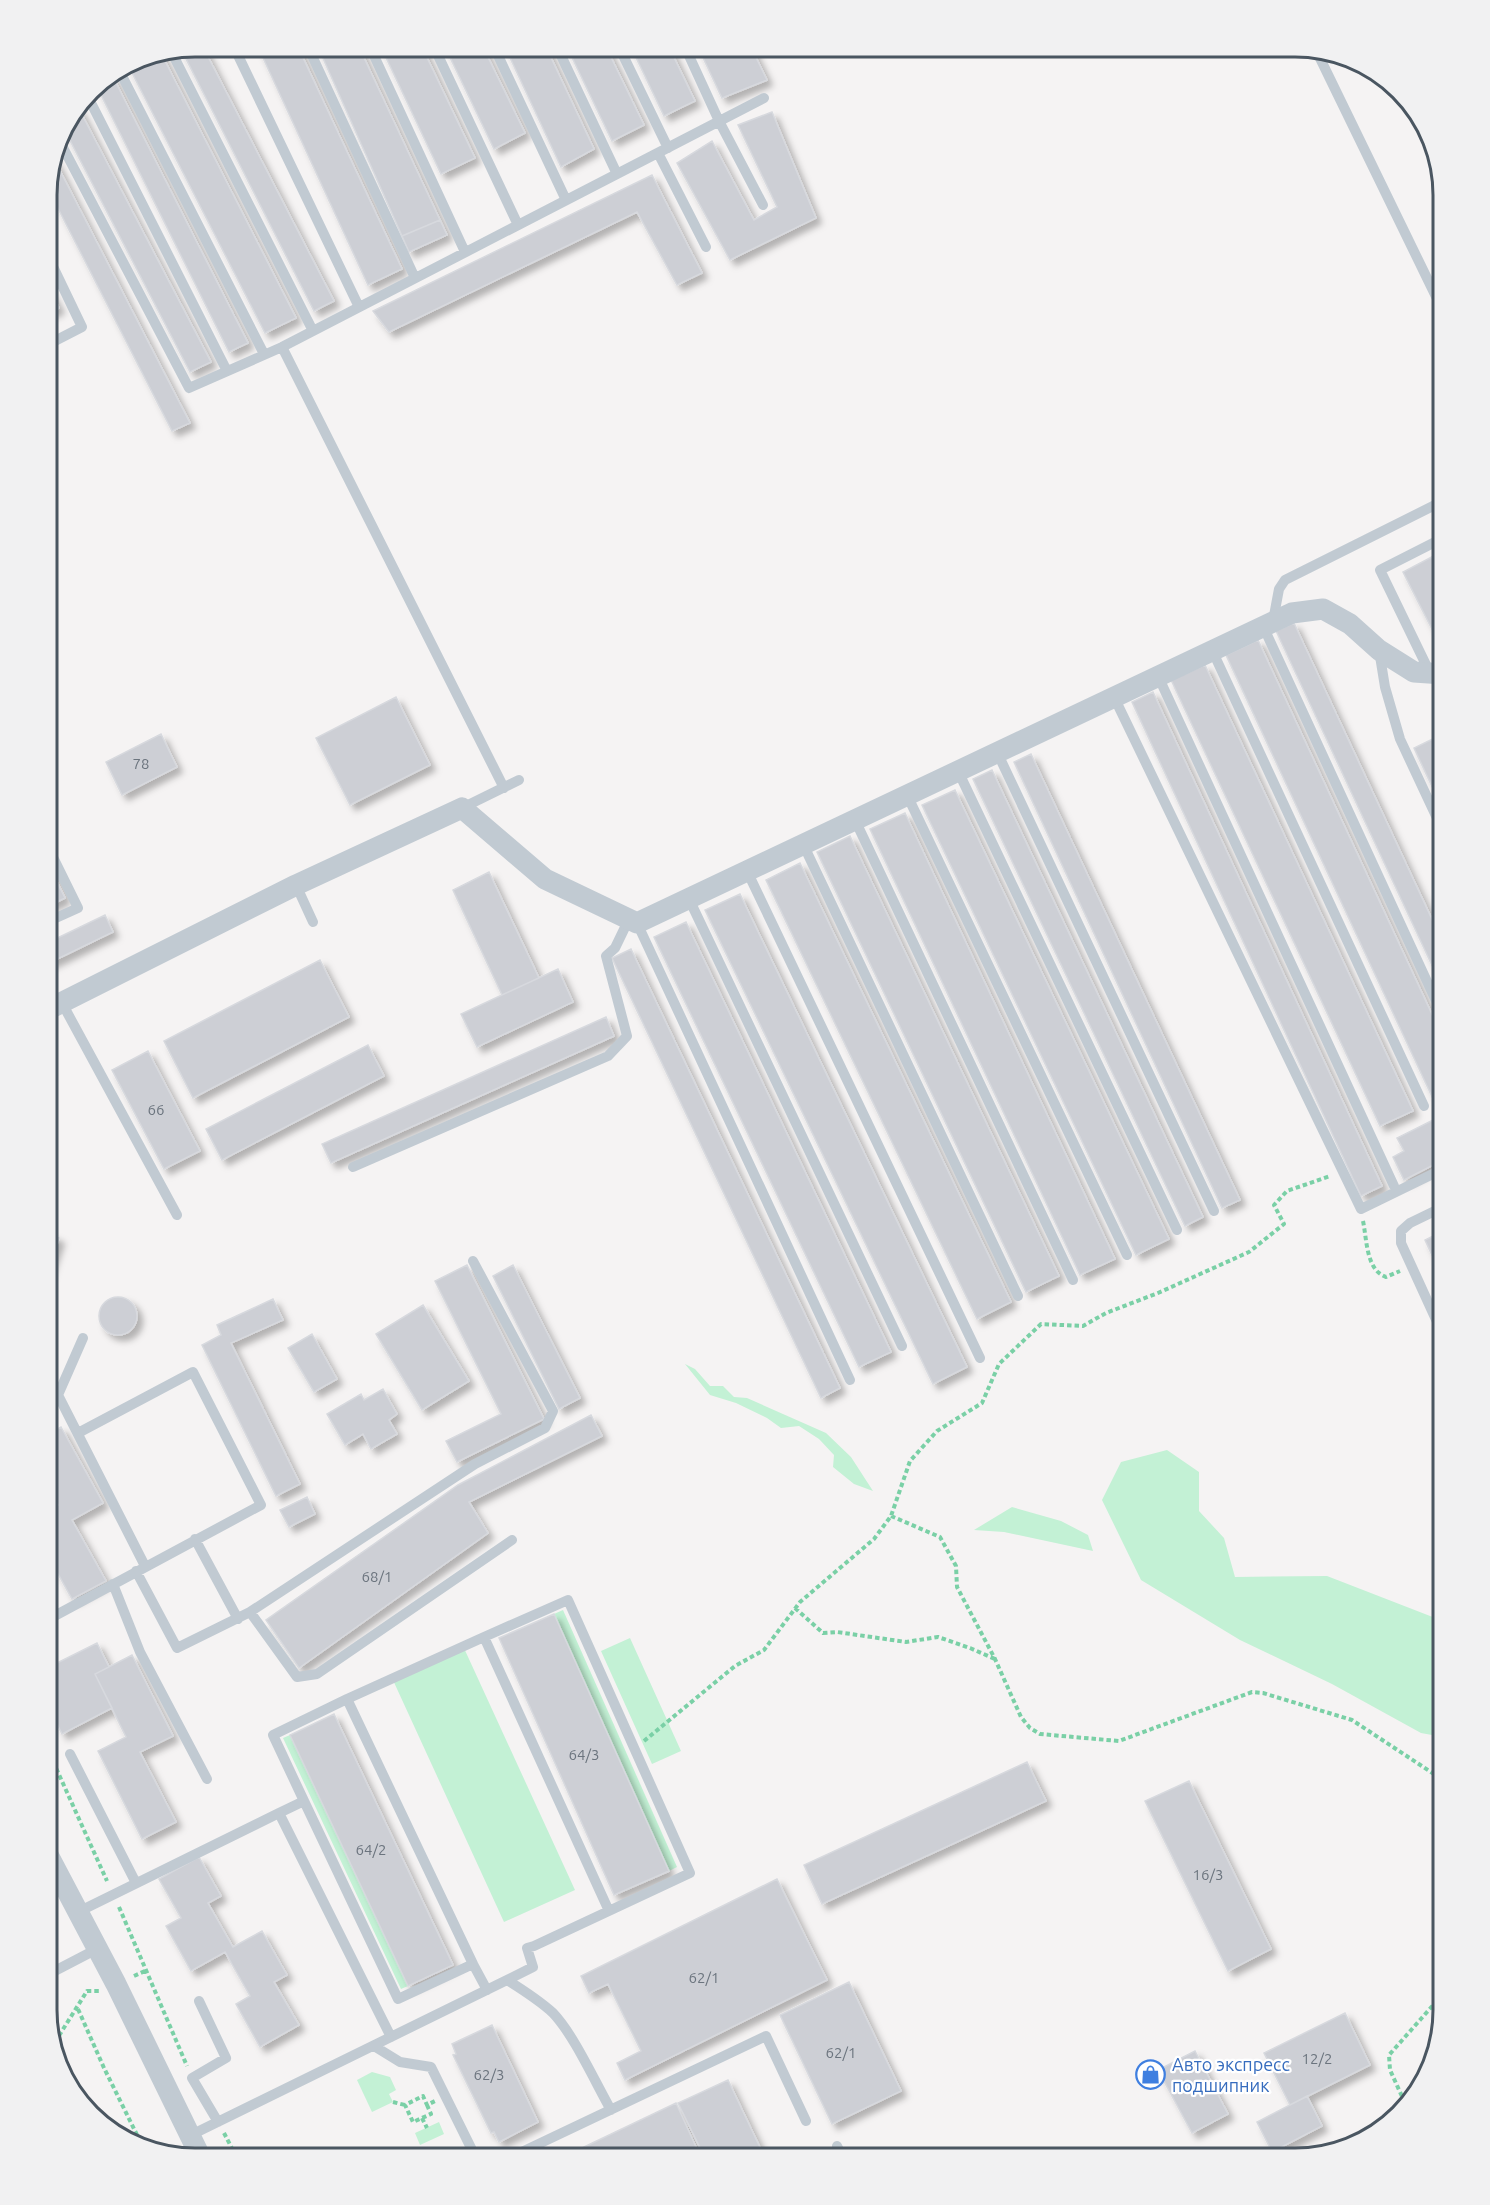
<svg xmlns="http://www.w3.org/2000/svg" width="1490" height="2205" font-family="Ubuntu,sans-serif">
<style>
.green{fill:#c3f1d5}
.building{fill:#cdcfd5;stroke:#d7d9de;stroke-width:1.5;filter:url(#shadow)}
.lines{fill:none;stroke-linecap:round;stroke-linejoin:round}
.path{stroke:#7ad0a6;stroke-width:4;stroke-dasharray:4.5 3;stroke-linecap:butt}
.lane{stroke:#c1cad2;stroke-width:10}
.street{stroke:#c1cad2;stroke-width:21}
.labels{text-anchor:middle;stroke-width:4.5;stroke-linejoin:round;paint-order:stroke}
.number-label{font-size:15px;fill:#6b747e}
.shop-label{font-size:18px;fill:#366cbe;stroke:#fff;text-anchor:start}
.rim{fill:none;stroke:#4a5661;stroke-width:3}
</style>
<defs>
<filter id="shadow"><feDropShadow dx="5.5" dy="5.5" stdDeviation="3" flood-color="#0004"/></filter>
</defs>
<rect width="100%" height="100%" fill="#f5f3f3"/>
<path class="green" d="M685 1364 695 1369 710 1386H723L734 1397 747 1398 826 1433 851 1457 873 1491 854 1484 833 1467 834 1455 819 1439 799 1426 781 1428 767 1418 736 1403 710 1395Z
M1167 1450 1199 1472V1511L1224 1538 1235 1577 1327 1576 1443 1621V1737L1421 1733 1332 1684 1240 1640 1141 1580 1102 1500 1121 1462Z
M1012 1507 1061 1521 1088 1535 1093 1551 1004 1532 974 1530Z
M563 1610 677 1867 669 1871 554 1614Z
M630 1638 681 1751 652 1764 601 1651Z
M463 1646 575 1890 504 1922 392 1678Z
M290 1735 408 1986 401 1989 283 1738Z
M372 2072 390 2077 396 2090 389 2094 393 2102 372 2112 357 2080Z
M439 2122 444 2134 420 2145 415 2133Z"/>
<path class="building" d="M195 46 203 47 334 301 314 311 181 49Z
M258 47H298L402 269 368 285Z
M318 47H359L440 220 402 236Z
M381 47H422L475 158 441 174Z
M445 47H483L525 133 494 149Z
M505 47H546L594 149 561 167Z
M567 47H606L644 125 612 141Z
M631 47H669L695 101 664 116Z
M698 47H751L767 80 722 98Z
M161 53 296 318 265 333 128 65 138 58Z
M112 75 248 343 229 352 96 85Z
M78 107 211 362 190 372 64 129Z
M772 112 816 218 730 260 677 163 712 141 754 220 777 207 738 125Z
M53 157 190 423 172 431 47 187Z
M652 175 702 273 677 285 637 212 389 332 373 311Z
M440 220 447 235 409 252 402 236Z
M47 286 59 308 47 314Z
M1443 551V651L1403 572Z
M1294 623 1443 943V989L1276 631Z
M1258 640 1443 1038V1096L1434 1101 1226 655Z
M1205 665 1413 1111 1380 1126 1171 680Z
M1153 692 1382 1186 1361 1196 1132 702Z
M396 697 430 765 350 805 316 738Z
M161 734 177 767 122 795 106 762Z
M1443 734V810L1414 748Z
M1031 754 1240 1200 1222 1208 1014 762Z
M992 770 1203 1217 1185 1226 973 779Z
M955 790 1169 1239 1136 1255 922 805Z
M905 813 1115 1259 1080 1275 870 829Z
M850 836 1059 1276 1026 1292 817 852Z
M47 862 65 898 47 907Z
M800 863 1011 1302 977 1319 766 880Z
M489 872 539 978 502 995 453 890Z
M740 894 967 1367 933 1384 705 910Z
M105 915 113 932 47 964V943Z
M686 922 891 1352 859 1367 654 937Z
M631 949 840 1388 821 1398 612 958Z
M320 960 349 1017 193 1098 164 1041Z
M558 969 573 1002 477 1047 461 1014Z
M606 1017 614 1036 331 1163 322 1144Z
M368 1045 384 1076 222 1160 206 1129Z
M148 1051 200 1151 164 1169 112 1070Z
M1443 1115V1160L1404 1180 1393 1157 1404 1151 1397 1138Z
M1443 1231V1279L1425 1240Z
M47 1233 59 1238 47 1274Z
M467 1265 544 1419 457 1462 446 1441 501 1414 435 1281Z
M513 1265 580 1398 559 1409 493 1276Z
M99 1316a19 19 0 1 1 38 0a19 19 0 1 1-38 0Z
M273 1299 283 1320 231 1343 300 1484 276 1496 202 1345 221 1335 217 1325Z
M423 1305 469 1381 422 1410 376 1334Z
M312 1334 337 1379 314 1392 288 1348Z
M383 1389 397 1414 389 1420 397 1434 371 1449 363 1434 345 1445 327 1414 361 1394 364 1400Z
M591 1415 602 1436 469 1502 488 1533 299 1668 266 1620 458 1485Z
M61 1427 103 1503 72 1520 106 1581 72 1599 47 1554V1511L58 1505 47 1485V1435Z
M307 1497 315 1514 289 1527 280 1510Z
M554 1614 669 1871 614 1895 499 1638Z
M97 1643 109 1667 95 1674 112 1708 62 1734 47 1703V1668Z
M132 1655 173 1736 140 1752 176 1822 142 1839 98 1751 126 1737 95 1674Z
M334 1714 453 1965 408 1986 290 1735Z
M1027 1762 1046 1801 822 1904 804 1865Z
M1189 1781 1271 1949 1228 1971 1145 1801Z
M199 1857 221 1896 208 1903 233 1947 262 1931 287 1975 274 1982 299 2025 260 2047 236 2004 250 1996 225 1952 191 1971 166 1926 181 1918 159 1879Z
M777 1879 827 1980 625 2080 617 2063 641 2051 608 1984 589 1993 581 1976Z
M849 1982 901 2091 832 2124 780 2015Z
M1345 2013 1370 2065 1290 2105 1264 2053Z
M492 2025 538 2122 499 2142 494 2132 491 2133 453 2055 456 2054 452 2044Z
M1195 2051 1228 2114 1192 2133 1158 2070Z
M728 2080 765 2158H705L678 2103Z
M1307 2096 1322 2126 1272 2152 1257 2122Z
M676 2103 701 2158H561Z
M462 2149 466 2158H448L447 2156Z
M1134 2151 1137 2158H1118Z"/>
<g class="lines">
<path class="path" d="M1363 1221C1367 1240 1366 1270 1386 1277L1400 1271
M891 1516 940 1537 956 1566 957 1587 995 1659 1021 1717 1030 1728 1040 1734 1119 1741 1252 1692 1263 1693 1352 1720 1443 1780
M795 1608 823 1633 837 1632 906 1642 938 1637 970 1648 995 1659
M644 1741 735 1666 764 1650 800 1602 874 1539 891 1516 910 1461 937 1431 982 1403 999 1364 1041 1324 1083 1326 1106 1313 1158 1293 1249 1252 1284 1224 1274 1205 1287 1191 1330 1176
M47 1748 107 1881
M119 1907 187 2066
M134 1976 147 1970
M78 2009 104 2068 142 2145
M55 2042 87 1991H99
M393 2102 405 2105
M1405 2103 1390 2070 1389 2055 1443 1994
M427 2105 431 2114 413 2122 405 2105 423 2096 427 2105 435 2101
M422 2118 427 2128
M224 2133 237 2158"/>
<path class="lane" d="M234 47 359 307
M308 47 415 278
M370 47 465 252
M434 47 518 225
M494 47 566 200
M557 47 617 174
M619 47 668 148
M685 47 719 121 763 205
M1316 50 1443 311
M171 51 313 331
M119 70 264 354
M87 95 227 371
M58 138 189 388 282 347 764 98
M658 153 706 247
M47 345 82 327 47 254
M282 347 504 788
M1273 621 1279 589 1285 580 1443 501
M1263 626 1443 1016
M1212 650 1424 1106
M1379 650 1385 687 1400 739 1443 831
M1430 673 1380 570 1443 538
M1158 676 1394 1186
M1114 697 1361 1209 1443 1169
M997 752 1214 1211
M958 771 1177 1230
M907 795 1127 1255
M462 808 519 780
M855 820 1073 1280
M803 844 1018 1296
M747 871 980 1358
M296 885 313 922
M689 899 902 1346
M47 922 78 908 47 845
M637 923 850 1380
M62 1003 177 1215
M353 1167 608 1056 627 1036 606 956 615 948 629 919
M1443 1335 1401 1243V1231L1410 1223 1443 1207
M58 1395 145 1566
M47 1400 58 1395 83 1338
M195 1539 238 1619
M136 1571 177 1648 250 1612 297 1677 317 1674 333 1663 512 1540
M113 1584 140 1652 207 1779
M250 1612 475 1464 545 1428 553 1411 473 1261
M47 1620 261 1505 193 1372 78 1433
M347 1699 484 1637
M70 1754 136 1883
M279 1813 304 1801 398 1999 473 1964 347 1699 273 1735 304 1801
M609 1911 484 1637 568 1600 690 1873 534 1946 527 1948 533 1967 507 1980C523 1990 539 2000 553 2013 574 2035 595 2082 611 2110
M78 1912 279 1813 391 2037
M473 1964 487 1990
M47 1975 97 1949
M1443 1975 1438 1964 1443 1962
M199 2001 226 2058 192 2078 218 2122
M374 2046 400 2062 431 2067 476 2158
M191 2135 507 1980
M837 2146 843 2158
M509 2158 766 2036 806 2121"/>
<path class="street" d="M47 1010 296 885 462 808 545 879 637 923 1292 613 1323 609 1350 624 1379 650 1414 672 1443 674
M47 1853 116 1984 201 2158"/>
</g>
<defs>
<symbol id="shop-ring" viewBox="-11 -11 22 22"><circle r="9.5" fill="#fff" stroke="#3f7fe0" stroke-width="1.5"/><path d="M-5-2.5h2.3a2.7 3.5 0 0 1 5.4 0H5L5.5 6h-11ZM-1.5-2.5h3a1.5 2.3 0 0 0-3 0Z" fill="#3f7fe0"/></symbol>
</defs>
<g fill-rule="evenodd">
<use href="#shop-ring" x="1134" y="2058" width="33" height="33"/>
</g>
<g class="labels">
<g class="number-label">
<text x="141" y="769">78</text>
<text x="156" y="1115">66</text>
<text x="377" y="1582">68/1</text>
<text x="584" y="1760">64/3</text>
<text x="371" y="1855">64/2</text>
<text x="1208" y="1880">16/3</text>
<text x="704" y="1983">62/1</text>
<text x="841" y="2058">62/1</text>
<text x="1317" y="2064">12/2</text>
<text x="489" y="2080">62/3</text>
</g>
<g class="shop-label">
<text x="1172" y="2071">Авто экспресс<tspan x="1172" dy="21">подшипник</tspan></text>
</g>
</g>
<path d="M0 0H1490V2205H0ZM195 57H1295A138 138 0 0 1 1433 195V2010A138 138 0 0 1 1295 2148H195A138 138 0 0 1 57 2010V195A138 138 0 0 1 195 57Z" fill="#f1f1f2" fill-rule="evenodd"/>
<path class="rim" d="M195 57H1295A138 138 0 0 1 1433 195V2010A138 138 0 0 1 1295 2148H195A138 138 0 0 1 57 2010V195A138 138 0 0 1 195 57Z"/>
</svg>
